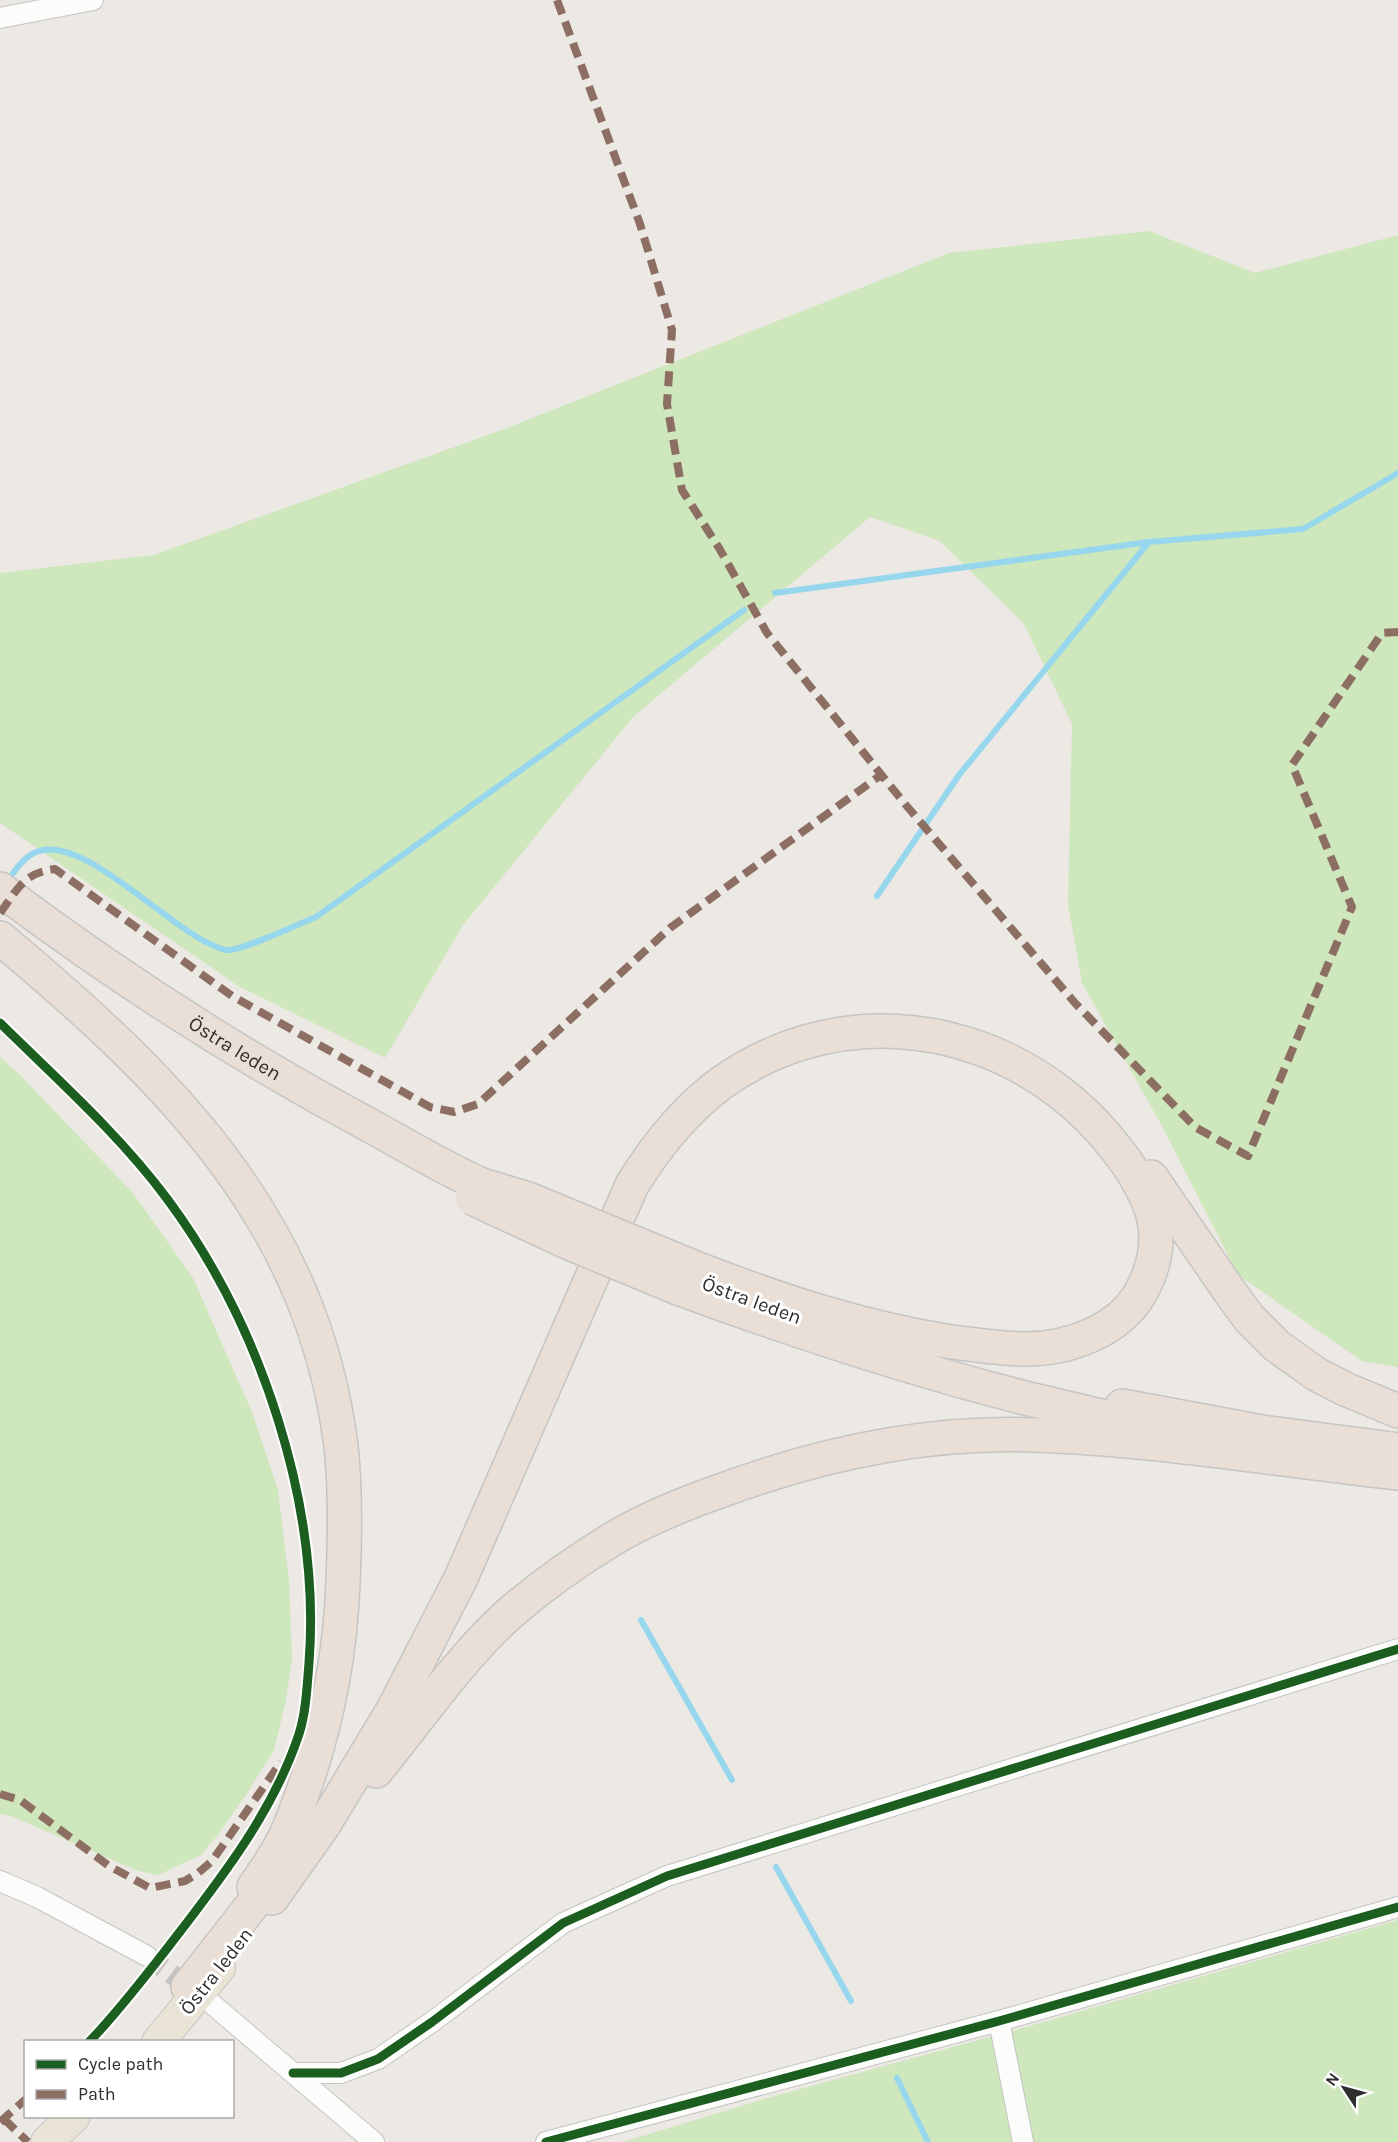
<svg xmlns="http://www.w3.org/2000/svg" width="1398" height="2142" font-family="Karla,sans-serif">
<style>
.green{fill:#cee7bc}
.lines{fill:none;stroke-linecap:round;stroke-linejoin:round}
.stream{stroke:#97d7ee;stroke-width:6}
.street-tunnel{stroke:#c6c3c0;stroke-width:20;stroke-dasharray:20 10;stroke-linecap:butt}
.street-casing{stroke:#c5c4c5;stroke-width:22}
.primary-casing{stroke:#c6c5c4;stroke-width:34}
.highway-casing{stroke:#c6c5c4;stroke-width:36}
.street{stroke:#fcfcfb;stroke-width:20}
.primary{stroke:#e9e4d5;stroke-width:32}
.highway{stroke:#eadfd6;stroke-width:33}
.highway-bridge-casing{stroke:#c6c5c4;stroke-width:36;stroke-linecap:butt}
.highway-bridge{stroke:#eadfd6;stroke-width:33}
.quiet{stroke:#8d6e63;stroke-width:8;stroke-dasharray:15 8;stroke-linecap:butt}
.cycleway-casing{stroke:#fff;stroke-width:13}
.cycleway{stroke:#1b5e20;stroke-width:9}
.labels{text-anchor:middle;stroke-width:6;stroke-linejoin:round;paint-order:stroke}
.street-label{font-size:20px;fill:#2e2e2e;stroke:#fff}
</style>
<rect width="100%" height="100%" fill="#ece8e4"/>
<path class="green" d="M1149 231 1255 273 1398 235V1367L1362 1361 1238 1275 1163 1128 1082 983 1068 904 1072 724 1024 624 940 541 870 517 633 717 463 925 385 1058 240 987 0 823V573L154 555 499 431 949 253Z
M0 1057 20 1075 133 1193 193 1278 252 1412 278 1490 289 1581 292 1660 286 1701 274 1750 248 1792 217 1836 201 1855 158 1875 138 1871 11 1816 0 1814Z
M1398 1920V2142H623L764 2099 1026 2027Z"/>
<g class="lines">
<path class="stream" d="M775 593 1149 542 1303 529 1398 473
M6 883C14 872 22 859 34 853 82 828 177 940 226 950 240 952 298 924 316 917L744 610
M877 896 959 775 1149 542
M641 1620 732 1780
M776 1867 851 2001
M897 2078 928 2142"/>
<path class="street-tunnel" d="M147 1956 196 1992"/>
<defs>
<path id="street" d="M0 18 93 0
M0 1881 37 1897 147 1956
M212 2004 374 2142
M999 2021 1023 2142
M293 2073H341L378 2059 432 2022 563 1923 667 1876 1398 1649
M546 2142 999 2021 1398 1907"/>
<path id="primary" d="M158 2042 219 1968
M47 2142 74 2116"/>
<g id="highway">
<path id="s1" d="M0 889C117 977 240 1056 369 1125 406 1145 443 1168 482 1185"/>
<path d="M0 938C167 1078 312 1217 341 1446 346 1491 345 1536 343 1582 340 1666 322 1748 290 1826 281 1848 267 1868 254 1887"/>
<path d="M1151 1177 1230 1292 1249 1318 1277 1346 1316 1374 1345 1389 1398 1411"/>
<path d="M678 1288C792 1330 907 1368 1025 1398 1065 1407 1105 1418 1145 1425"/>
<path d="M1122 1406 1262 1432 1398 1450"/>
<path d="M376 1771C418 1720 459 1659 509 1614 540 1587 575 1562 611 1540 645 1519 683 1504 720 1491 820 1454 927 1431 1034 1435 1156 1439 1277 1460 1398 1473"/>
<path d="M272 1898 325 1823 393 1710 461 1578 632 1185C656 1146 684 1111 720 1084 825 1008 962 1016 1062 1094 1098 1122 1140 1171 1153 1215 1160 1242 1154 1268 1141 1292 1119 1331 1069 1349 1025 1349 1001 1349 976 1345 952 1342 861 1328 774 1299 688 1265"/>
<path d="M188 1987 278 1872"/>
</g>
</defs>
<use href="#street" class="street-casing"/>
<use href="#primary" class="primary-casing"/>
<use href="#highway" class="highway-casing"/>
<use href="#street" class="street"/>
<use href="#primary" class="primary"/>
<use href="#highway" class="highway"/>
<defs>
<path id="highway-bridge" d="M482 1185 528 1199 688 1265
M472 1198 567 1242 678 1288"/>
</defs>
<use href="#highway-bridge" class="highway-bridge-casing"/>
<use href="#highway-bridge" class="highway-bridge"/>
<path class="quiet" d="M557 0 640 224 672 330 667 404 682 490 719 548 767 633 905 804 1075 1003 1195 1127 1248 1156 1352 907 1292 765 1382 633 1398 632
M0 913C18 889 23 873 55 869L232 996 430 1107 454 1112 478 1104 670 928 881 775
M0 1794 20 1800 109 1866 150 1888 185 1881 198 1873 212 1861 281 1762
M4 2119 28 2142
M0 2122 26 2099"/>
<defs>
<path id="cycleway" d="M0 1023C58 1080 120 1135 168 1200 262 1327 321 1506 309 1663 307 1687 306 1712 299 1734 273 1813 219 1881 169 1946 143 1979 118 2012 89 2042
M293 2073H341L378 2059 432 2022 563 1923 667 1876 1398 1649
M546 2142 999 2021 1398 1907"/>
</defs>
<use href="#cycleway" class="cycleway-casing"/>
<use href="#cycleway" class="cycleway"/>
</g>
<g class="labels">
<g class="street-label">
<text dy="7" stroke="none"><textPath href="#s1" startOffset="284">Östra leden</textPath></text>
<text transform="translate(752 1300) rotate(20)" y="7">Östra leden</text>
<text transform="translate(216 1971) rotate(-52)" y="7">Östra leden</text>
</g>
</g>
<rect x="24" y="2040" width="210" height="78" fill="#ffffff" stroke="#ababab" stroke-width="1.5"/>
<rect x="36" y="2060" width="30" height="9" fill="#1b5e20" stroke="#ababab" stroke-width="1.5"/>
<text x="78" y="2070" font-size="18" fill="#2e2e2e">Cycle path</text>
<rect x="36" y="2090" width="30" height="9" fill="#8d6e63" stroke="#ababab" stroke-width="1.5"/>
<text x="78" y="2100" font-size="18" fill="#2e2e2e">Path</text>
<g transform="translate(1344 2088) rotate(306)" stroke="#ffffff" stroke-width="4.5" paint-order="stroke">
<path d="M0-4.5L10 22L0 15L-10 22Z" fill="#2e2e2e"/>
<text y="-9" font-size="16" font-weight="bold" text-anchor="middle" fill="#2e2e2e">N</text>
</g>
</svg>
